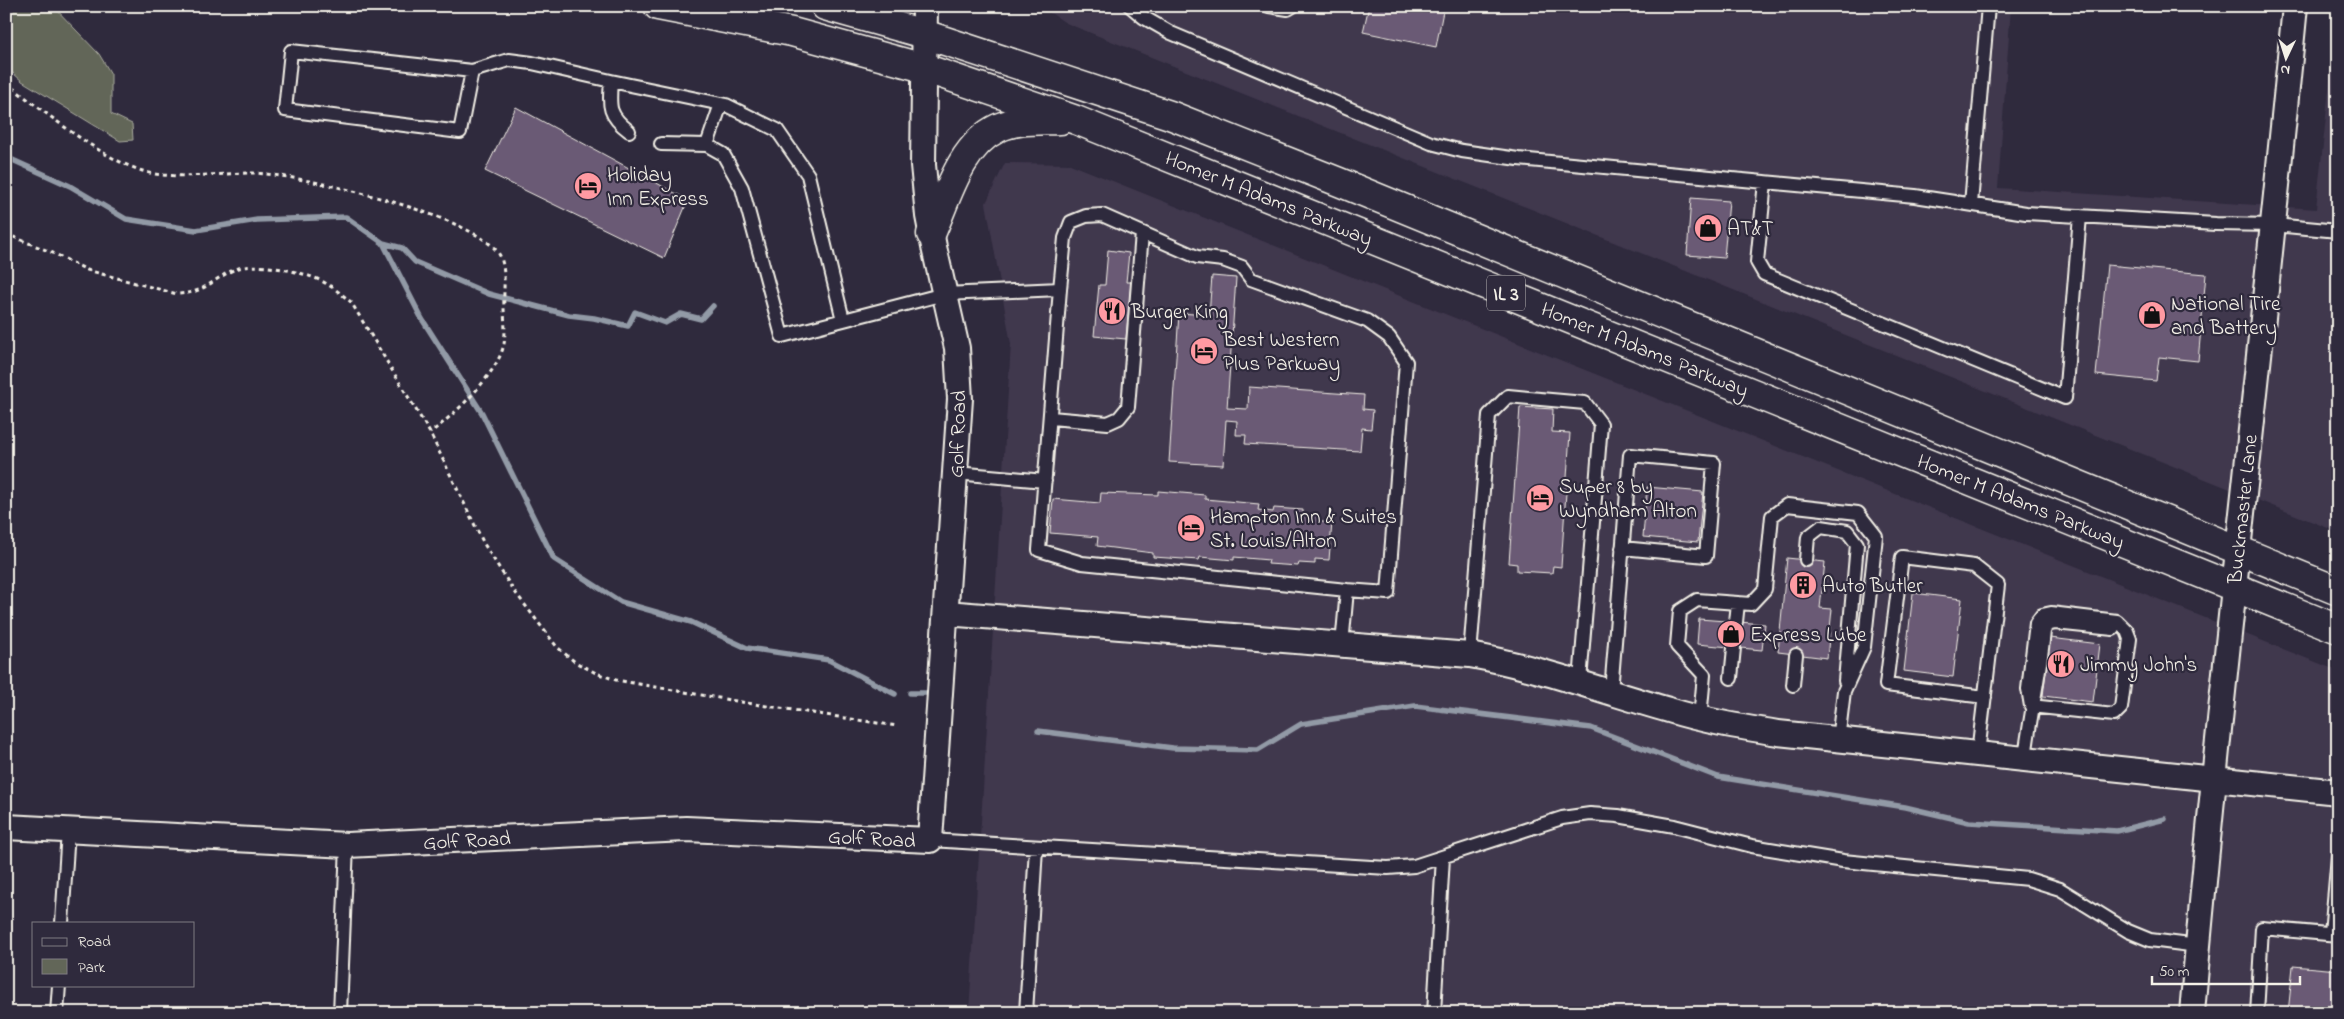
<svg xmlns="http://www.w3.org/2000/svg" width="2344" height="1019" font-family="'Indie Flower',sans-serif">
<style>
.built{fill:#41384e}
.green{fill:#626658;stroke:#abaca0}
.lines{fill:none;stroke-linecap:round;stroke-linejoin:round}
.stream{stroke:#929aa6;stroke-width:5.5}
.building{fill:#6b5a74;stroke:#f4f1e8}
.service-casing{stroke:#f4f1e8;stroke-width:16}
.minor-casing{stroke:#f4f1e8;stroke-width:28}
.primary-casing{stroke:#f4f1e8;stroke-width:31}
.path{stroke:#f4f1e8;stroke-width:3;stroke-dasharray:4 4;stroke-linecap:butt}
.service{stroke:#2f2a3d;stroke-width:12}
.minor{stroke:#2f2a3d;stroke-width:24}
.primary{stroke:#2f2a3d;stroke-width:28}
.labels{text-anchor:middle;stroke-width:4.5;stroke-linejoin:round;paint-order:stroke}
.shield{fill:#2f2a3d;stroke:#b9b5b5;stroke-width:1}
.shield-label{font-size:20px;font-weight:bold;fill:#f4f1e8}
.poi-label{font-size:21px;fill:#f4f1e8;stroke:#2f2a3d;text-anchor:start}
.street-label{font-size:21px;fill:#f4f1e8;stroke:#2f2a3d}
</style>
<rect width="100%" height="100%" fill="#2f2a3d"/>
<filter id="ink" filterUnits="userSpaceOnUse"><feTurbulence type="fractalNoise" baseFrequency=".02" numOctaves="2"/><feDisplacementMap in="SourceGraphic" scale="10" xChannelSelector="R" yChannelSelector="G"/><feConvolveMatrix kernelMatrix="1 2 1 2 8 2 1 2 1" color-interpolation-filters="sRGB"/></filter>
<g filter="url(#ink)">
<path class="built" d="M1040 6H2011L1998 188 2316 209 2338 6V532L1066 23Z
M1005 163 1070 164 2338 671V1013H969L1011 344 986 203Z"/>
<path class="green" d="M8 6H53L99 54 111 74V114L132 124 133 140 120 141 22 81 6 67Z"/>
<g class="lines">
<path class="stream" d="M6 157 70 186 126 219 196 230 257 220 346 217 383 243 422 319 482 413 554 559 621 602 691 622 747 648 829 660 895 694
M383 243 402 248 415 262 489 294 569 315 594 318 628 326 635 312 665 323 681 314 701 319 713 306
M910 693H927
M1038 731 1173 748 1258 750 1301 724 1415 706 1591 728 1718 777 1905 807 1969 822 2117 831 2165 819"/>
</g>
<path class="building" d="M1369 6H1444L1436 47 1363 32Z
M516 107 688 200 664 258 485 171Z
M1691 198 1729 201 1724 258 1687 255Z
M1108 250 1129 253 1126 282H1131L1126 339 1094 336 1099 285H1105Z
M2107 265 2206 274 2198 361 2159 357 2156 381 2096 375Z
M1212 276 1236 278 1227 408 1248 409 1249 387 1364 395 1363 409 1373 410 1371 429 1362 428 1360 451 1245 444 1246 435H1236L1237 421 1226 420 1223 465 1169 462 1179 313 1209 315Z
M1520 407 1553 409 1552 432 1570 433 1561 567 1553 566 1552 573 1517 571V564L1509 563Z
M1647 487 1703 492 1698 542 1643 537Z
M1158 491 1205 495V499L1259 504 1258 510 1273 512 1274 508 1303 510V514L1319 515V522H1332L1329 560 1315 559V564L1299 563 1298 566 1268 564 1269 560 1234 557V560L1200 557 1199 560 1153 557V553L1097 546 1098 537 1050 533 1053 499 1100 503 1101 493 1158 495Z
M1787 558 1825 562 1820 608 1832 609 1827 658 1778 652Z
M1913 593 1962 599 1953 677 1904 671Z
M1699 619 1765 624 1762 650 1697 644Z
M2050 638 2100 644 2093 702 2043 696Z
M2293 966 2338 970V1013H2288Z"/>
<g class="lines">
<defs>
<path id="service" d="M1130 6 1143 17 1171 33 1431 143 1462 151 1518 159 1915 196 2026 213 2216 224 2274 225 2338 231
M1269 6 1288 9 1293 6
M472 71 291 51 285 110 460 132 472 71 509 60 532 63 611 81C609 107 608 115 629 131
M611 81 726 105 777 130 808 175 843 320
M661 144 707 145 723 154 742 188 782 336 944 294 1060 289 1065 238 1071 222 1086 216 1102 215 1197 257 1223 260 1242 267 1251 279 1367 321 1389 337 1406 362 1388 593 1347 590
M707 145 721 104
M1765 182 1757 262 1764 274 2065 398 2080 216
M1971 204 1988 6
M1060 289 1039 550 1082 563 1347 590 1342 645
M1051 418 1108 423 1119 418 1128 407 1142 233
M956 473 1045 481
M1806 560 1808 537 1821 527 1847 531 1857 544 1845 681
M2051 613 2117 621 2127 631 2130 639 2121 708 2114 715 2031 706 2028 689 2036 623 2042 615Z
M1736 622 1738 603
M1470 655 1489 415 1508 396 1585 403 1601 424 1580 681
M1731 678 1734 648
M1793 685 1796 655
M1611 692 1630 455 1714 463 1706 556 1622 548
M1700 718 1704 675 1677 646 1680 611 1697 600 1751 604 1765 589 1772 516 1787 505 1858 513 1876 536 1864 647 1844 691 1838 740
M1978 753 1998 585 1974 566 1902 557 1886 685 1985 697
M2025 758C2030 715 2040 675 2044 631L2047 625 2055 623 2113 629
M930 840 1388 868 1414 866 1562 818 1590 814 1618 816 1674 826 1752 846 1843 861 2028 879 2060 889 2128 931 2150 940 2198 946
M62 923 68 831
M2331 934 2338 856
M57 1013 59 985
M340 1013 347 845
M1026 1013 1036 848
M1434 1013 1443 857
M2257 1013 2262 928 2338 935"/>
<path id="minor" d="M946 613 1470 655C1538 667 1602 691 1669 710 1704 721 1741 727 1778 733L2338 792
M6 827 347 845 686 829 930 840 960 399 957 348 934 247 928 216 923 165 925 6
M2192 1013C2221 677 2263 342 2295 6"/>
<path id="primary" d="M658 6 792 32 924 68 1076 120 2338 629
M825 6 924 34 1170 115 1339 182 2338 591
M931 234C947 198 960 146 998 128 1016 119 1040 121 1060 120"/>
</defs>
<use href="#service" class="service-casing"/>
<use href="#minor" class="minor-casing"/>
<use href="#primary" class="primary-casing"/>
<path class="path" d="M6 83C46 112 100 159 146 172 174 180 221 173 252 173 299 174 475 215 499 254 507 267 503 292 504 306 504 318 506 332 504 344 498 374 454 415 430 433
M6 234 51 252 87 270 177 294C207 293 211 279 236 269 254 262 294 270 312 277 327 282 339 292 351 302L430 433 484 544 512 588 557 647 575 662 596 673 616 680 747 703 897 726"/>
<use href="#service" class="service"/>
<use href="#minor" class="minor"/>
<use href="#primary" class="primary"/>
</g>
</g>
<defs>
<symbol id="hotel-disc" viewBox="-11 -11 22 22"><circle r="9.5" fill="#ff9aa2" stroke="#2f2a3d"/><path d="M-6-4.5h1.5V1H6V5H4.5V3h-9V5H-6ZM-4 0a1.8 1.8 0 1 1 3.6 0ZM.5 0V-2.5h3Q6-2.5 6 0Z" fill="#111"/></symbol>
<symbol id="shop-disc" viewBox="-11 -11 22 22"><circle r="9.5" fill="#ff9aa2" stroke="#2f2a3d"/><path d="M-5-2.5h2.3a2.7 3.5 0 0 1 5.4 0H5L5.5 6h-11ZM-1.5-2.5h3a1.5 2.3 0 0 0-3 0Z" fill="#111"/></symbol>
<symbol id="restaurant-disc" viewBox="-11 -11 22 22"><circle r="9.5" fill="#ff9aa2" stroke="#2f2a3d"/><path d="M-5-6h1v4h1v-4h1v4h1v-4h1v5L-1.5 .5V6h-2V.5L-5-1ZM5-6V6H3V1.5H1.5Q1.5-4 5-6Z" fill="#111"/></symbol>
<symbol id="building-disc" viewBox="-11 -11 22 22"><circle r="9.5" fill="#ff9aa2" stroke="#2f2a3d"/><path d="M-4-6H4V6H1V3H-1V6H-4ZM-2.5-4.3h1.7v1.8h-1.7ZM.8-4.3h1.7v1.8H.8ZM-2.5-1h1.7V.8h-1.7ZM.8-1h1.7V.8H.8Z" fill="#111"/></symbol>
</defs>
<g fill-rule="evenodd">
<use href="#hotel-disc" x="572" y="170" width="32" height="32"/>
<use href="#shop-disc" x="1692" y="212" width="32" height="32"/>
<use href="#restaurant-disc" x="1096" y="295" width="32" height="32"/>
<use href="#shop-disc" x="2136" y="299" width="32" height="32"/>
<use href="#hotel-disc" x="1188" y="335" width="32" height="32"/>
<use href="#hotel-disc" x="1524" y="482" width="32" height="32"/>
<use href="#hotel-disc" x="1175" y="512" width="32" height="32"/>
<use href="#building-disc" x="1787" y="569" width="32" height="32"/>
<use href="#shop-disc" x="1715" y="618" width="32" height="32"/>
<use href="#restaurant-disc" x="2045" y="648" width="32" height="32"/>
</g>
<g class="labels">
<rect class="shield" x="1487" y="275.5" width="38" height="35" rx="4"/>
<g class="shield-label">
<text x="1506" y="300">IL 3</text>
</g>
<g class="poi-label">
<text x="607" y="181">Holiday<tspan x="607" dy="24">Inn Express</tspan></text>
<text x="1727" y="235">AT&amp;T</text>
<text x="2171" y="310">National Tire<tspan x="2171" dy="24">and Battery</tspan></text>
<text x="1131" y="318">Burger King</text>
<text x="1223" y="346">Best Western<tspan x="1223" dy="24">Plus Parkway</tspan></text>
<text x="1559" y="493">Super 8 by<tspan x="1559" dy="24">Wyndham Alton</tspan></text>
<text x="1210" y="523">Hampton Inn &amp; Suites<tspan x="1210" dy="24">St. Louis/Alton</tspan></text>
<text x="1822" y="592">Auto Butler</text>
<text x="1750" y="641">Express Lube</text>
<text x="2080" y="671">Jimmy John's</text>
</g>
<g class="street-label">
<text transform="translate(1269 198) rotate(22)" y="7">Homer M Adams Parkway</text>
<text transform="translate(1645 349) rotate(22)" y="7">Homer M Adams Parkway</text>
<text transform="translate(957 434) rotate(-88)" y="7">Golf Road</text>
<text transform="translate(2021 501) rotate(22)" y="7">Homer M Adams Parkway</text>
<text transform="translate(2242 509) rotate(-84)" y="7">Buckmaster Lane</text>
<text transform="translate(872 838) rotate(3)" y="7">Golf Road</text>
<text transform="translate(467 840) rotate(-3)" y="7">Golf Road</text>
</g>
</g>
<rect width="2344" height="1019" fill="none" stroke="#2f2a3d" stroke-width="25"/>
<rect x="12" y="12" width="2319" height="994" fill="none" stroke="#f4f1e8" stroke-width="2" filter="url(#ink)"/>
<rect x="32" y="922" width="162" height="65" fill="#2f2a3d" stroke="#7e7a81"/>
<rect x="42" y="938" width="25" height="8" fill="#2f2a3d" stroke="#7e7a81"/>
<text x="78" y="946" font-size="15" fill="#f4f1e8">Road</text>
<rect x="42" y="959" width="25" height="15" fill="#626658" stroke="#7e7a81"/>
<text x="78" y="972" font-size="15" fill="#f4f1e8">Park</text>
<g transform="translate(2286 58) rotate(184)" stroke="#2f2a3d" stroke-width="4" paint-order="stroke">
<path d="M0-4L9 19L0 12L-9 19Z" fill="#f4f1e8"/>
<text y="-8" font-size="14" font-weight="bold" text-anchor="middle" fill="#f4f1e8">N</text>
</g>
<path d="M2152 976v8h148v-8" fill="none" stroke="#f4f1e8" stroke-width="2.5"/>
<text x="2159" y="976" font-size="15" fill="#f4f1e8" stroke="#2f2a3d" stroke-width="4" paint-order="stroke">50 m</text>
</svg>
